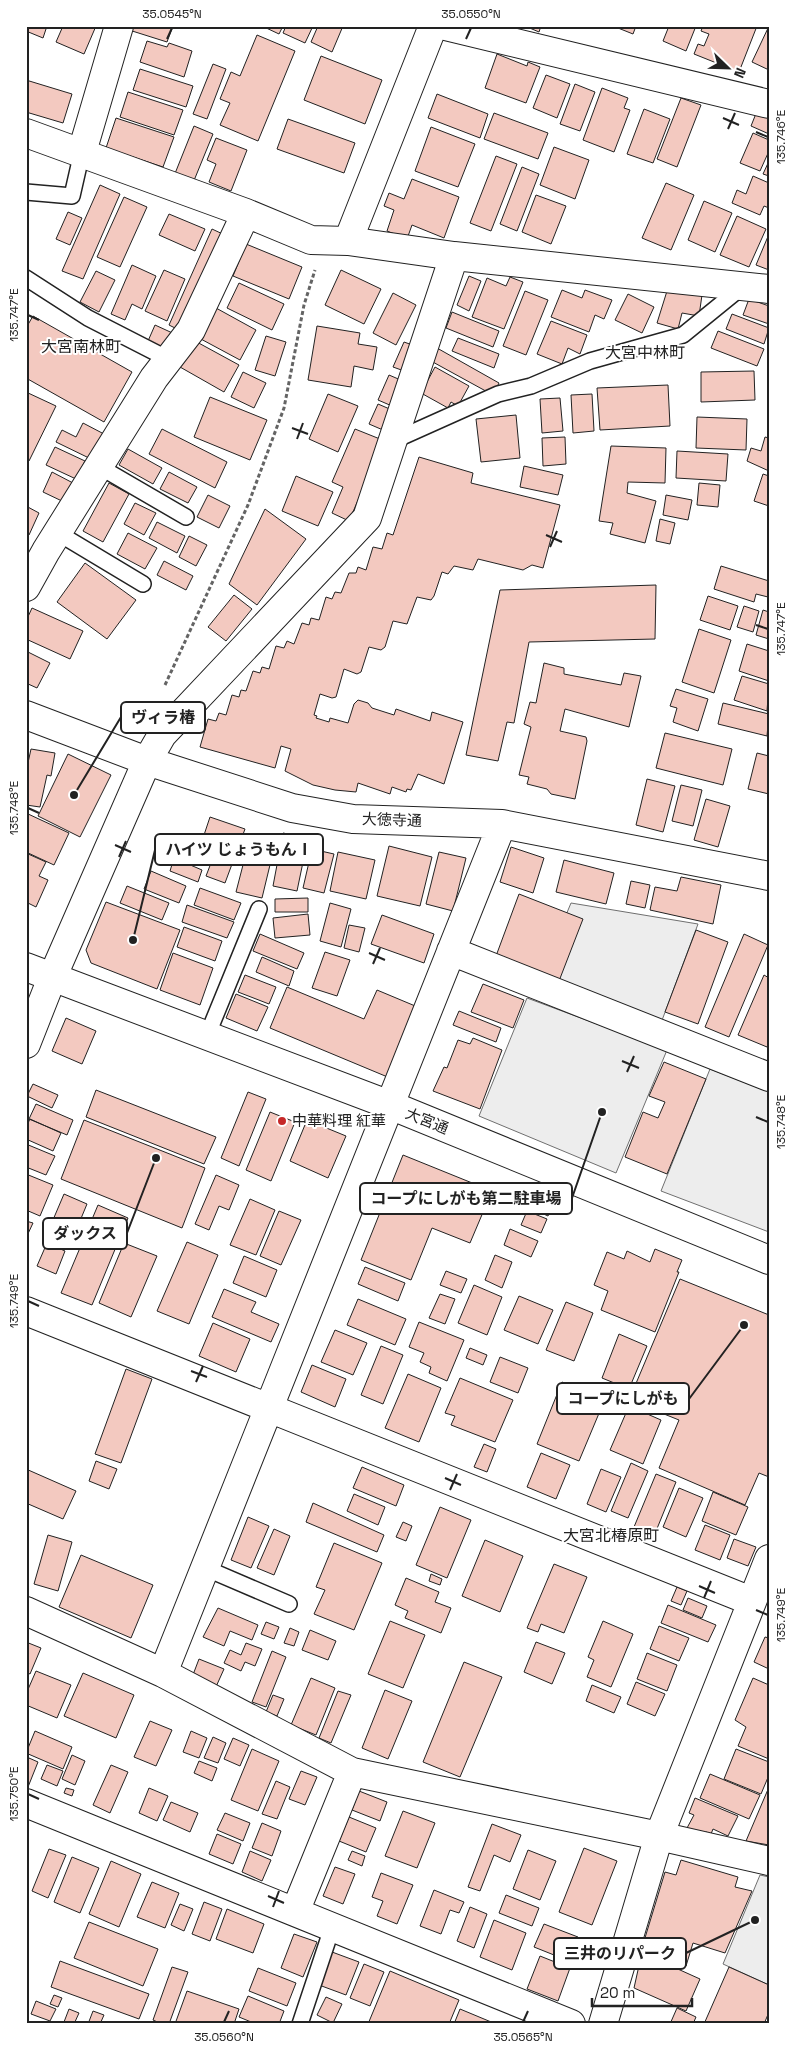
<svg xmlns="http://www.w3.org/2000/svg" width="795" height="2050" font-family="'Space Grotesk','Noto Sans JP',sans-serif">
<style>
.parking{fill:#ededed;stroke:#6f6f6f}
.building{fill:#f3c9c0;stroke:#222}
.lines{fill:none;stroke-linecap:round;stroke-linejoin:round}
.lane-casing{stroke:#222;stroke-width:18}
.street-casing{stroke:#222;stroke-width:30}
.secondary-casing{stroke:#222;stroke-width:30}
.path{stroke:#646464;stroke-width:3;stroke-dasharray:4 2.5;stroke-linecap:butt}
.lane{stroke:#fff;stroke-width:15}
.street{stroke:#fff;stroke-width:28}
.secondary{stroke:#fff;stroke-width:28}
.ticks{fill:none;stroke:#222;stroke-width:2}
.poi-dot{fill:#c62828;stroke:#fff;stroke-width:2}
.labels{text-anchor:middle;stroke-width:4;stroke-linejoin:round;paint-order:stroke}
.street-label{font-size:15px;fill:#222;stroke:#fff}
.poi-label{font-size:15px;fill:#222;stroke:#fff;text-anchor:start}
.neighbourhood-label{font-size:16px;fill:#222;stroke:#fff}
.leader{fill:none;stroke:#222;stroke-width:2}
.callout-dot{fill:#222;stroke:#fff;stroke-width:2}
.callout{fill:#fff;stroke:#222;stroke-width:2}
.callout-label{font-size:16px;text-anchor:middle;font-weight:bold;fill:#222}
.neatline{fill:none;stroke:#222;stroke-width:2}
.ticks-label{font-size:12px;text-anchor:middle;fill:#222}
</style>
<rect width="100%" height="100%" fill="#fff"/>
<path class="parking" d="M571 903 698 924 661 1023 541 975Z
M527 998 667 1050 616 1173 479 1116Z
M710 1069 769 1092V1232L661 1191Z
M760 1875 769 1877V1985L723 1964Z"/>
<path class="building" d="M26 26H47L43 38 26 31Z
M63 26H96L84 54 56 42Z
M130 26H173L167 42 129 30Z
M262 26H283L279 34Z
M286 26H313L305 43 283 33Z
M318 26H343L332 52 311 42Z
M525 26H541L539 32Z
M613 26H636L633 34Z
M669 26H696L686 51 663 41Z
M703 26H757L739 72 694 54 698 44 704 46 709 34 701 31Z
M769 26V70L752 62Z
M257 35 295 51 258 141 220 125 230 103 220 99 231 72 240 76Z
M147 41 167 47 169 43 192 51 184 77 140 62Z
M497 54 527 66 528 62 540 67 526 103 485 88Z
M321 56 382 80 365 124 304 100Z
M213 64 226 69 207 119 193 114Z
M140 69 193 86 186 107 133 90Z
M546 75 570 84 557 118 533 108Z
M26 80 72 94 63 123 26 112Z
M575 84 595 92 580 131 560 124Z
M602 88 628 98 624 108 630 110 614 152 583 140Z
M128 92 183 110 174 135 120 117Z
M437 94 488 114 480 138 428 118Z
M681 98 701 105 677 167 657 159Z
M644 109 670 119 653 163 627 154Z
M757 111 769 116V134L751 126Z
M494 113 548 133 538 159 484 139Z
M116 118 174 137 163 167 106 148Z
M288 119 355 143 344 173 277 149Z
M194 126 213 134 193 183 174 176Z
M431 127 475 144 458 187 415 171Z
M753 133 769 140V151L760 171 740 163Z
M216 138 247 150 231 191 209 182 216 164 207 160Z
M554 147 589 160 575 199 540 185Z
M496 156 517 164 491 231 470 223Z
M769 161V176L763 174Z
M522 167 539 174 517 231 500 224Z
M753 176 769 183V208L764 206 760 215 732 203 737 190 746 194Z
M412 179 459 197 444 238 412 225 407 239 387 231 394 210 384 206 389 193 404 199Z
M666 183 694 195 671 250 642 238Z
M100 185 120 194 83 279 62 271Z
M536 195 566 206 551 244 522 232Z
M124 197 147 207 120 267 97 257Z
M704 201 732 213 715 252 688 240Z
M68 212 82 218 70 245 56 239Z
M169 214 205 229 195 251 159 235Z
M737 216 766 229 749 267 720 255Z
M212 229 227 236 185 333 169 325Z
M769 234V270L756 265Z
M246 244 302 267 289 299 233 276Z
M132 265 156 276 142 309 132 304 125 320 111 314Z
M164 270 185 279 167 321 145 311Z
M341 270 381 289 364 324 325 305Z
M96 271 115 280 99 312 80 302Z
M469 276 481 281 469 311 457 305Z
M510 277 523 282 504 329 472 317 487 278 506 286Z
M239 283 284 304 272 330 227 308Z
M562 290 582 298 585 290 612 300 604 319 595 315 589 332 551 317Z
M525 291 548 300 526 355 503 346Z
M667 291 702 295 699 316 682 313 678 329 657 323Z
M393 293 416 305 396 345 373 333Z
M628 294 654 307 642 333 615 320Z
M749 299 769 306V324L743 315Z
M216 308 256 330 240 360 199 338Z
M452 312 499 331 493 347 446 328Z
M732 314 769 328 764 344 726 329Z
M33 316 132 372 104 422 26 378V328Z
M551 321 587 335 580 354 568 348 562 364 537 354Z
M155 325 179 336 172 352 148 341Z
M317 326 360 333 358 344 377 347 373 370 354 366 351 387 308 380Z
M718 331 764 349 757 366 711 348Z
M266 336 286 342 275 376 255 370Z
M458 338 499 354 494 368 452 351Z
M195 341 239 365 224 392 180 367Z
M404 342 418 347 407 372 393 367Z
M437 348 499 383 493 395 431 361Z
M435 367 469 386 458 406 451 402 448 408 421 393Z
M754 371 755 400 701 402V372Z
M243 372 266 383 254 408 231 397Z
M389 375 403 381 392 406 378 400Z
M668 385 670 426 600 430 597 388Z
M26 392 56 406 29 461 26 460Z
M328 394 358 406 338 452 309 439Z
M592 394 594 431 573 433 571 395Z
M210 397 267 420 250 460 194 437Z
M560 398 563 431 542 433 540 399Z
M378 404 392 410 383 430 369 424Z
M516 415 520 458 481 462 476 419Z
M697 417 747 419 746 450 696 448Z
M83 423 104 434 91 459 56 442 62 430 76 437Z
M162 429 227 462 215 488 149 454Z
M355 429 380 439 379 452 349 521 332 513 343 487 332 482Z
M565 437 566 464 543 466 542 438Z
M765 437 769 438V471L747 461 751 448 761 451Z
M611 446 666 448 665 483 628 482 627 493 656 501 645 543 610 534 613 523 599 521Z
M55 447 85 461 76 479 46 465Z
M128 449 162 468 153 484 119 465Z
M677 451 728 454 726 481 676 478Z
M419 457 473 473 471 483 560 505 543 568 532 565 523 570 478 559 473 570 454 566 448 574 442 572 434 596 431 600 417 597 407 624 393 621 385 647 381 650 369 647 361 672 357 674 344 669 336 697 332 698 320 694 314 715 317 716 316 718 329 722 330 718 348 723 354 704 358 700 368 703 372 708 394 715 396 709 430 721 432 712 463 722 444 784 418 774 411 790 407 789 406 792 392 787 390 794 358 783 356 792 335 790 313 785 285 771 291 749 281 746 275 768 200 747 208 719 216 721 219 713 226 715 232 695 239 697 241 690 246 691 253 671 260 673 262 667 269 669 276 646 284 648 287 641 294 644 302 623 309 625 311 618 319 620 326 597 332 599 335 592 341 593 349 573H356L358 567 366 570 373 547 382 549 387 533 393 535Z
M524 466 563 475 558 495 520 487Z
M52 472 73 483 64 502 43 492Z
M169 472 197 487 188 503 160 489Z
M763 474 769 476V506L754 501Z
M296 476 333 492 318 526 282 511Z
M109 483 129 494 103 542 83 531Z
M699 483 720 485 718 507 697 505Z
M208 495 230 506 219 528 197 517Z
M666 495 692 500 688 520 663 515Z
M135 503 156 513 144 535 124 524Z
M26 506 39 513 29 535 26 533Z
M265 509 306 539 257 605 229 584Z
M660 519 675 523 670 544 656 541Z
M157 522 185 536 177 553 149 538Z
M128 533 157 548 145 569 117 554Z
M189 536 207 545 196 566 179 557Z
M164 561 193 576 186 590 157 575Z
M85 563 136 600 107 639 57 602Z
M721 566 769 581 768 597 756 594 754 602 714 589Z
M656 585 655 639 529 642 514 723 507 722 498 761 466 755 500 590Z
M234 595 252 609 226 641 208 627Z
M708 596 738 606 730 630 700 620Z
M744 606 759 611 753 632 737 627Z
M32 608 83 631 70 659 26 639V621Z
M763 610 769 612V639L756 635Z
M699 629 731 640 714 693 682 682Z
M747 644 769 651V681L739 671Z
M26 651 50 663 37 688 26 683Z
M544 663 564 668V674L621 685 624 673 641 676 629 727 565 709 560 731 586 737 587 741 575 799 551 794 547 789 527 784 529 777 519 775 531 727 524 724 530 702 536 703Z
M742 676 769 684 767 711 734 700Z
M676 689 708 699 698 731 673 722 677 708 670 706Z
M723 703 769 714 767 736 718 724Z
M665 733 732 749 723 785 656 768Z
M31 749 55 753 51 776 47 775 40 807 26 805V772Z
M757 753 769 756V794L748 789Z
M68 754 111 775 80 837 38 816Z
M647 779 675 786 663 832 636 825Z
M681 785 702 790 693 826 672 821Z
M706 799 730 806 718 847 694 840Z
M26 813 69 833 54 865 26 852Z
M210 817 245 829 225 883 206 876 211 863 198 858 202 848 200 847Z
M283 833 308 838 297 891 273 886Z
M251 834 276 840 262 898 236 892Z
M389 846 432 857 420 906 377 896Z
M511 847 544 858 533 893 500 882Z
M312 849 334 854 324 893 303 888Z
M338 852 375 860 366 899 330 891Z
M439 852 466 858 453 911 426 904Z
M26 853 46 862 39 876 48 880 36 907 26 902Z
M174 858 202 870 198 882 170 871Z
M564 860 614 873 606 904 556 892Z
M151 871 186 886 179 903 144 889Z
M681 877 721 885 713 924 650 910 655 887 677 891Z
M631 881 650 885 645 908 626 904Z
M127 886 169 903 162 920 120 903Z
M200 888 241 903 234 920 194 905Z
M519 894 583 919 559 981 496 956Z
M308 898V912H275V899Z
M106 902 180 930 157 989 91 963 86 950Z
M330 903 351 909 341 947 320 941Z
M187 905 234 922 227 938 182 922Z
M308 914 310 935 275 938 273 918Z
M382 915 434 934 424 963 371 944Z
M349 925 365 928 359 952 344 948Z
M184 927 222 941 215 961 177 947Z
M696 930 728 942 698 1024 665 1012Z
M260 934 304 953 297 969 253 951Z
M744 934 768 945 729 1037 705 1027Z
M325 952 350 960 337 996 312 988Z
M173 953 213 968 200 1005 160 990Z
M262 957 294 971 289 986 256 972Z
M245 975 276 987 269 1004 238 992Z
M764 975 769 978V1042L767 1047 738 1035Z
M483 984 524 1000 513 1028 471 1012Z
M287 987 364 1019 377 990 420 1008 390 1078 270 1028Z
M236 994 268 1007 257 1031 226 1018Z
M459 1011 501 1028 496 1042 453 1025Z
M66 1018 96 1031 82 1064 52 1051Z
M473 1038 502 1050 480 1109 433 1091 444 1067 447 1068 458 1040 470 1044Z
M664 1062 706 1079 667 1174 625 1157 643 1112 658 1118 665 1102 649 1096Z
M33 1084 58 1095 52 1108 27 1096Z
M96 1090 216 1137 204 1164 86 1117Z
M248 1092 266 1099 239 1166 221 1158Z
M36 1104 73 1120 67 1135 29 1119Z
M270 1112 295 1122 271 1181 246 1170Z
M30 1119 61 1133 53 1151 26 1139V1127Z
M84 1120 205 1168 182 1228 61 1179Z
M307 1120 346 1136 328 1178 290 1161Z
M26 1144 55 1156 46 1175 26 1167Z
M403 1155 492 1191 470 1243 432 1228 411 1280 361 1260Z
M26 1174 53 1185 40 1216 26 1210Z
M216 1175 239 1185 229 1210 219 1206 209 1230 195 1224Z
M64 1194 87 1204 70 1245 47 1234Z
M528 1196 552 1207 548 1216 524 1205Z
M250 1199 275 1210 256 1255 230 1245Z
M98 1205 128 1218 92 1305 61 1293Z
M279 1211 301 1220 281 1265 260 1256Z
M527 1211 547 1219 541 1233 521 1225Z
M26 1221 33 1223 26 1238Z
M510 1229 538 1241 531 1257 504 1245Z
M187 1242 218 1255 189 1324 157 1311Z
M47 1243 65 1251 56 1274 37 1266Z
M124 1243 157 1256 131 1317 99 1303Z
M655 1249 682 1260 677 1272H679L655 1332 601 1310 608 1291 594 1285 607 1252 624 1259 627 1251 650 1262Z
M495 1255 512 1262 502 1288 485 1280Z
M244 1256 277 1270 266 1297 233 1283Z
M365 1267 405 1283 398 1301 358 1284Z
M446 1271 467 1279 461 1293 440 1285Z
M680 1279 769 1315V1477L759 1473 745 1505 659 1468 679 1420 629 1400Z
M474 1285 502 1297 487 1335 458 1323Z
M224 1289 256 1302 251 1312 279 1324 271 1342 212 1317Z
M440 1294 455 1299 445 1324 429 1318Z
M519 1296 553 1310 538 1344 504 1330Z
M358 1299 406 1319 395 1345 347 1325Z
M566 1302 593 1313 574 1361 546 1350Z
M419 1322 464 1340 447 1381 429 1373 431 1367 420 1362 424 1353 409 1347Z
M213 1323 250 1339 236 1372 199 1356Z
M335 1330 367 1343 353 1375 321 1362Z
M619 1334 647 1346 629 1389 602 1378Z
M381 1346 403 1355 383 1404 361 1395Z
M470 1348 487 1355 483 1365 466 1358Z
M500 1357 528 1368 518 1393 490 1382Z
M312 1365 346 1379 335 1407 301 1392Z
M126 1369 152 1379 121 1463 95 1454Z
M408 1374 441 1388 419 1442 385 1428Z
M460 1378 513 1400 495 1442 451 1425 455 1416 445 1413Z
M562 1382 605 1399 579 1461 537 1444Z
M629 1406 661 1420 643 1464 610 1450Z
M484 1444 496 1449 487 1472 474 1467Z
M541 1453 570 1465 556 1499 527 1487Z
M96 1461 117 1469 109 1489 89 1481Z
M631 1463 648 1471 628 1518 611 1511Z
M362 1467 404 1485 396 1506 353 1488Z
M26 1469 76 1491 63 1519 26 1503Z
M601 1469 621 1477 606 1512 587 1504Z
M656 1474 676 1482 654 1536 634 1527Z
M679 1488 703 1498 686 1537 663 1527Z
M713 1492 748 1507 736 1535 702 1521Z
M354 1494 385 1507 378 1525 347 1511Z
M313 1503 384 1535 377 1552 306 1522Z
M440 1507 471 1520 447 1578 416 1565Z
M248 1517 269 1526 251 1568 231 1560Z
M403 1522 412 1526 406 1541 396 1537Z
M705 1525 730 1535 720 1560 695 1550Z
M274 1529 290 1536 274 1575 257 1568Z
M48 1535 72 1542 58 1591 34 1584Z
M734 1539 756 1547 748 1566 727 1558Z
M485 1540 523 1556 500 1612 462 1596Z
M334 1543 382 1563 354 1630 314 1614 325 1590 316 1587Z
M81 1555 153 1585 131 1638 59 1607Z
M554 1564 587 1577 564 1633 541 1624 538 1632 527 1628Z
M431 1574 442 1579 440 1585 429 1581Z
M406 1578 439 1592 435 1602 451 1608 441 1633 405 1618 408 1611 395 1605Z
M677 1587 687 1591 681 1605 671 1601Z
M688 1598 707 1606 702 1618 683 1610Z
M668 1605 716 1625 708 1642 661 1623Z
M218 1608 258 1625 252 1640 230 1631 224 1646 203 1637Z
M390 1621 425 1635 403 1688 368 1674Z
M603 1621 633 1634 611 1687 587 1677 594 1660 588 1657Z
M266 1622 279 1627 274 1639 261 1634Z
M659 1626 689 1638 679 1661 650 1649Z
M290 1628 299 1632 294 1646 284 1643Z
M310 1630 336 1641 328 1660 302 1650Z
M765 1637 769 1638V1669L754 1662Z
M26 1642 41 1648 30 1674 26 1672Z
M536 1642 565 1653 552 1684 524 1672Z
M246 1643 262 1649 255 1666 245 1662 241 1671 224 1663 230 1650 241 1655Z
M272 1651 286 1657 266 1707 252 1702Z
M647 1653 677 1665 667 1691 637 1679Z
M199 1659 224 1669 215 1689 191 1680Z
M464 1662 502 1677 460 1777 423 1762Z
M36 1671 71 1685 57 1718 26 1705V1694Z
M83 1673 134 1695 116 1738 64 1716Z
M311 1678 335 1688 316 1735 291 1725Z
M753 1678 769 1685V1759L738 1746 746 1727 735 1720Z
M636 1682 665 1694 655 1716 627 1704Z
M592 1685 621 1697 614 1713 586 1701Z
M385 1690 412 1701 388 1759 362 1748Z
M338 1691 351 1695 331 1743 319 1738Z
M273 1695 284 1699 277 1716 266 1712Z
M150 1721 172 1730 156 1766 134 1757Z
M35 1731 72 1747 63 1769 26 1753Z
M191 1731 207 1738 199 1758 183 1752Z
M213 1737 226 1743 218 1763 204 1758Z
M233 1738 249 1745 240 1766 224 1759Z
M252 1749 279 1761 258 1811 231 1800Z
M736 1749 769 1762V1775L761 1794 724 1779Z
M72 1755 85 1761 75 1785 62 1779Z
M29 1758 38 1762 28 1787 26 1765Z
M199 1761 217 1768 212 1781 194 1773Z
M47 1765 63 1771 57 1786 41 1779Z
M111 1765 128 1772 110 1813 93 1805Z
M301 1771 317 1777 305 1805 289 1799Z
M710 1774 760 1795 749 1819 700 1798Z
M276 1781 290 1787 277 1819 262 1814Z
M769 1787V1845L746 1841Z
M66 1788 74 1790 72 1796 64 1793Z
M149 1788 168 1796 157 1821 139 1813Z
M359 1791 387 1802 380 1821 352 1810Z
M695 1798 738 1816 728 1836 713 1829 711 1834 706 1832 704 1837 687 1828 694 1815 689 1813Z
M171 1802 198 1813 190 1832 163 1820Z
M403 1811 435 1823 417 1868 385 1856Z
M225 1813 250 1823 243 1841 217 1830Z
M349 1817 376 1828 366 1852 339 1841Z
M262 1823 281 1831 272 1856 252 1848Z
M492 1824 521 1835 510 1862 494 1855 480 1891 468 1887Z
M217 1834 241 1844 233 1864 209 1854Z
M584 1848 617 1861 592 1925 559 1912Z
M49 1849 66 1855 48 1898 32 1891Z
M528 1850 556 1861 540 1900 513 1889Z
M250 1851 271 1860 262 1881 242 1872Z
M352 1851 365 1856 362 1866 348 1860Z
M72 1857 99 1868 80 1913 54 1902Z
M681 1860 738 1877 735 1887 752 1891 725 1953 693 1943 686 1966 641 1951 665 1872 676 1875Z
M111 1861 141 1874 119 1927 89 1914Z
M335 1867 355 1874 343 1904 323 1896Z
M381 1873 413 1885 397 1924 377 1916 383 1901 372 1897Z
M152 1882 179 1893 165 1928 137 1917Z
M434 1890 464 1902 459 1913 450 1910 441 1934 420 1926Z
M506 1895 539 1908 532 1926 499 1913Z
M204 1902 222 1909 210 1941 192 1934Z
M180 1904 193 1909 184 1931 171 1925Z
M470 1907 487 1914 474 1948 457 1941Z
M227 1909 264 1924 253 1953 216 1939Z
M494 1920 526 1933 512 1970 480 1957Z
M89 1922 158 1949 143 1986 74 1958Z
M544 1924 578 1937 569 1961 534 1947Z
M294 1934 317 1942 303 1977 281 1968Z
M332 1952 359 1962 346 1995 319 1985Z
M540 1956 570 1968 558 2001 527 1989Z
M649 1956 700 1979 686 2011 634 1988 638 1970Z
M60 1961 149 1994 139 2019 51 1987Z
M364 1964 384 1972 370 2006 350 1998Z
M172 1967 188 1972 169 2024H162L153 2020Z
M729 1967 769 1985V2012L764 2024H704Z
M258 1968 296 1983 287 2006 249 1991Z
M390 1971 459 2000 449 2024H368Z
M187 1991 239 2009 234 2024H175Z
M54 1995 62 1998 58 2007 50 2004Z
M248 1996 284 2011 279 2024H256L239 2017Z
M326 1997 342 2004 333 2023 317 2015Z
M36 2001 56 2009 50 2021 31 2014Z
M677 2008 696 2017 693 2024H670Z
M69 2009 79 2013 74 2024 64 2022Z
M460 2009 496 2024H454Z
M93 2011 104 2015 100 2024H88Z"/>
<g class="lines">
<defs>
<path id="lane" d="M26 192 72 196 82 152
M26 278 88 318 170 360
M393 441 498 394 531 386 590 361 683 335 742 287
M100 467 186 517
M58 533 143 584
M207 1036 259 909
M205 1568 289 1604
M300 2024 332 1928"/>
<path id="street" d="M445 26 769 104
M26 133 246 213 311 240 348 241 454 256 769 289
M82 152 119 26
M348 241 433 26
M26 587 46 551 154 378 191 330 246 213
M26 715 147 761 292 808 353 819 502 824 769 876
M451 951 769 1077
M26 1044 52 978 147 761 162 735 367 518 454 256
M26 1311 751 1601
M26 1611 163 1673 352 1772 659 1836 769 1559
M163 1673 502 824
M26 1803 571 2024
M295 1912 352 1772
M603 2024 659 1836 769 1861"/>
<path id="secondary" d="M26 967 390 1105 769 1260"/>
</defs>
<use href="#lane" class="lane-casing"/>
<use href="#street" class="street-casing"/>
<use href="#secondary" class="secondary-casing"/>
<path class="path" d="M165 685 248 505 284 408 304 305 315 270"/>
<use href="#lane" class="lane"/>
<use href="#street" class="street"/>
<use href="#secondary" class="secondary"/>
</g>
<path class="ticks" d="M167 39 172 28M466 39 471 28M723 118 739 125M728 129 735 113M756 132 768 137M28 315 39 320M292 428 308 434M297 439 303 423M546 535 562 542M550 547 557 531M756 625 768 629M28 808 39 813M115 845 131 852M119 857 126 841M369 953 385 960M373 964 380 948M622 1061 639 1068M627 1072 634 1056M756 1117 768 1122M28 1301 39 1306M191 1371 207 1377M196 1382 203 1366M445 1478 461 1485M450 1490 457 1474M699 1586 715 1593M704 1598 711 1581M756 1610 768 1615M28 1794 39 1799M268 1896 284 1903M273 1907 279 1891M224 2022 229 2011M523 2022 528 2011"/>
<circle class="poi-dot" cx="282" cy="1121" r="5"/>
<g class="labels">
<g class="street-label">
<text transform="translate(392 820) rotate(2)" y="5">大徳寺通</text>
<text transform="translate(427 1121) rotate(22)" y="5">大宮通</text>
</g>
<g class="poi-label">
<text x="292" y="1126">中華料理 紅華</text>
</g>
<g class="neighbourhood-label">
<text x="81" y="352">大宮南林町</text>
<text x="645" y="358">大宮中林町</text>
<text x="611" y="1541">大宮北椿原町</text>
</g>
</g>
<path class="leader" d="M74 795L121 717M133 940L155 850M602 1112L572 1198M156 1158L127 1233M744 1325L689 1399M755 1920L686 1953"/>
<g class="callout-dot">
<circle cx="74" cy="795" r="5"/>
<circle cx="133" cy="940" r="5"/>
<circle cx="602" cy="1112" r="5"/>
<circle cx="156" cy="1158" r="5"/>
<circle cx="744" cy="1325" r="5"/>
<circle cx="755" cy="1920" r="5"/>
</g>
<g class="callout">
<rect x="121" y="702" width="84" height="31" rx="5"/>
<rect x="155" y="834" width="168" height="31" rx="5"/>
<rect x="360" y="1183" width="212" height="31" rx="5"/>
<rect x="43" y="1218" width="84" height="31" rx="5"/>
<rect x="557" y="1383" width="132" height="31" rx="5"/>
<rect x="554" y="1938" width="132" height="31" rx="5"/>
</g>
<g class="callout-label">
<text x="163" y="723">ヴィラ椿</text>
<text x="239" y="855">ハイツ じょうもんⅠ</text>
<text x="466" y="1204">コープにしがも第二駐車場</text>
<text x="85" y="1239">ダックス</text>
<text x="623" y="1404">コープにしがも</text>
<text x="620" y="1959">三井のリパーク</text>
</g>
<rect width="795" height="2050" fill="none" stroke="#ffffff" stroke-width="55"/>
<g transform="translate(728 68) rotate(113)" stroke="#ffffff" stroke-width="4" paint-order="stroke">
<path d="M0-4L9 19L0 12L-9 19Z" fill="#222222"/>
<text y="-8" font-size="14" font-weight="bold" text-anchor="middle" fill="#222222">N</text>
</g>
<path d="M592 1998v8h100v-8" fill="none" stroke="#222222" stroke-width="2.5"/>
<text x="600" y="1998" font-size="15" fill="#222222" stroke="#ffffff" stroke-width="4" paint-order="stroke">20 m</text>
<rect x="28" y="28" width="740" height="1994" class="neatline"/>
<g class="ticks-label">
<text x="172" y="18">35.0545°N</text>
<text x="471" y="18">35.0550°N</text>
<text transform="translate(781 137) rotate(-90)" y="4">135.746°E</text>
<text transform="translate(14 315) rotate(-90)" y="4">135.747°E</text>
<text transform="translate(781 629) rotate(-90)" y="4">135.747°E</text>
<text transform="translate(14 808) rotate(-90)" y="4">135.748°E</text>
<text transform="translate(781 1122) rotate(-90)" y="4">135.748°E</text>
<text transform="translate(14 1301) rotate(-90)" y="4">135.749°E</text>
<text transform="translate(781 1615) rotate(-90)" y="4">135.749°E</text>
<text transform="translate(14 1794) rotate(-90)" y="4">135.750°E</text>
<text x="224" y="2041">35.0560°N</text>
<text x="523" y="2041">35.0565°N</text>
</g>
</svg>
